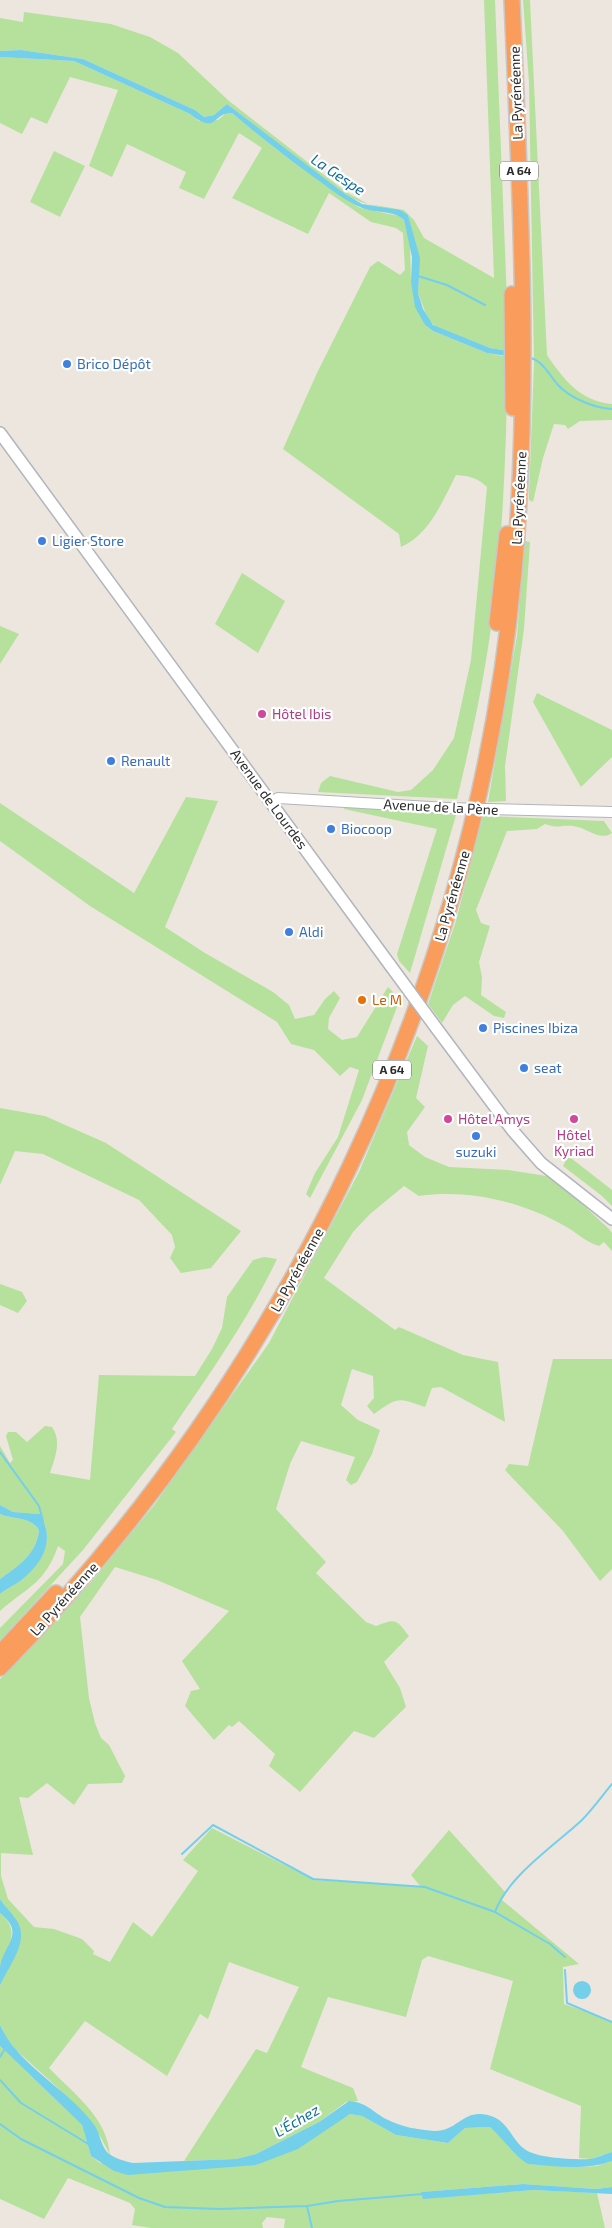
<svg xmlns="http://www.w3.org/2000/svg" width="612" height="2228" font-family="'Exo 2',sans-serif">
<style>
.green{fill:#b5e19c}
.water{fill:#74cfeb}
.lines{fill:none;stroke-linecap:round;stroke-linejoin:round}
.stream{stroke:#74cfeb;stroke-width:2}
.tertiary-casing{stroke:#b1b5be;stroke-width:12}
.secondary-casing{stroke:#b1b5be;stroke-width:14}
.motorway-casing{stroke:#c8c8c8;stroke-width:18}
.tertiary{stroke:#fff;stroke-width:10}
.secondary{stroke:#fff;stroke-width:11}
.motorway{stroke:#fa9d5c;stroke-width:15}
.tertiary-bridge-casing{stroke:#b1b5be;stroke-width:12;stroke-linecap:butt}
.secondary-bridge-casing{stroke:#b1b5be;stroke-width:14;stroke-linecap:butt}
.tertiary-bridge{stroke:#fff;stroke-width:10}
.secondary-bridge{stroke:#fff;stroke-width:11}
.shop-dot{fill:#3f7fe0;stroke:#fff;stroke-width:2}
.hotel-dot{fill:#d1479c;stroke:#fff;stroke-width:2}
.food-dot{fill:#e8710a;stroke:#fff;stroke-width:2}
.labels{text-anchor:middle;stroke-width:4.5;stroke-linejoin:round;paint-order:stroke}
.shield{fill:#fff;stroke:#6b6b6b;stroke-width:1}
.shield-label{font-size:12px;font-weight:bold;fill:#2b2b2b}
.street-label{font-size:14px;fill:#2b2b2b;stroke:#fff}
.shop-label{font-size:14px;fill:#366cbe;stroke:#fff;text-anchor:start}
.hotel-label{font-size:14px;fill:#b23c85;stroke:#fff;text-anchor:start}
.food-label{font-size:14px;fill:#c56008;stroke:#fff;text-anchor:start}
.water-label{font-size:15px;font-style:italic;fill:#116e99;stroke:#fff}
</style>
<rect width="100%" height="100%" fill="#ede6de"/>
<path class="green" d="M484 0H495L509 351 490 348 454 334 437 328 428 319 418 293 419 258 408 215C384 204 369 209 344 194L227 104 214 115 204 117 195 110 83 59 21 50 0 51V18L23 22 24 12 111 24 150 37 178 53 229 101 346 192 368 204 404 210 414 220 424 238 494 278Z
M523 0H530L547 355C564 380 580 401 612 404V420L580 421 568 429 565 425 554 424 543 458 533 502 529 500V494L534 364 529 83Z
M0 57 74 61 190 114 199 121 218 120 226 113H232L276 149 341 196 360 208 399 216 404 220 410 242 411 282 425 325 433 331 487 353 508 357C506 442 504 528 493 613 485 676 472 737 457 799L318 792 321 783 330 776 398 792 411 790 433 770 454 738 471 660 487 487C478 478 469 476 456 475 442 502 430 534 401 547L399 534 283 449 317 373 370 267 378 261 400 275 405 270 403 233 396 228 371 222 329 193 308 234 232 198 262 148 239 133 204 199 179 188 186 172 127 144 112 177 89 166 118 90 70 77 47 124 31 117 22 134 0 123Z
M54 151 85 166 60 217 30 202Z
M525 541 530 542 524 629 505 766 506 801 488 802 517 636Z
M242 573 285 601 258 653 215 624Z
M0 626 19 634 0 664Z
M537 693 612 730V757L581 787 533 702Z
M186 797 218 801 165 927 205 953 273 992 289 1005 295 1019 314 1015 325 999 334 991 340 998 329 1018 328 1029 342 1040 357 1037 388 987 400 999 362 1100 310 1198 306 1194 315 1173 338 1137 359 1070 350 1067 340 1076 314 1050 291 1044 277 1022 90 906 0 841V803L134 893Z
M344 805 456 815 410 973 399 961 397 954 437 829 344 809Z
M483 816 604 821 612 833C600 842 586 827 573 826 560 825 559 829 545 824L537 829 507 831 476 910 481 923 490 926 479 962 482 977 481 995 506 1012 504 1018 494 1016 465 996 453 1005 442 1023 428 1004 456 921Z
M417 1036 428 1046 416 1098 425 1107 407 1132 409 1145 425 1157 449 1167 508 1170 553 1177 609 1229 612 1233V1251L604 1242 599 1246C583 1241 577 1232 563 1225 521 1201 466 1189 419 1196L404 1186 370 1214 353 1232 324 1278 395 1330 399 1327 463 1355 498 1362 505 1422 441 1387 432 1388 425 1407C397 1397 398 1397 374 1414L367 1406 374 1398 373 1376 352 1369 341 1405 358 1420 380 1430 372 1454 357 1482 351 1485 346 1480 355 1457 301 1441 290 1464 276 1509 326 1562 316 1573 366 1622 376 1626C396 1618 396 1619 409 1636L384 1662 400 1688 406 1707 374 1738 354 1731 300 1792 269 1766 275 1754 239 1721 232 1727 229 1725 214 1740 185 1706 191 1691 200 1689 182 1661 229 1611 157 1580 115 1567 80 1617 89 1698 95 1723 101 1738 109 1745 125 1776 122 1783 88 1784 74 1805 47 1783 28 1798 19 1797 33 1855 1 1853V1876L8 1899 34 1927 54 1929 82 1939 94 1951 93 1954 110 1962 133 1922 152 1937 198 1871 183 1860 212 1828 314 1880 420 1886 411 1875 449 1830 506 1893 502 1900 579 1964 563 1967 564 2004 612 2021V2152L591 2159 579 2158 581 2106 490 2069 513 1981 428 1956 422 1960 406 2017 328 1997 301 2067 353 2088 358 2101 346 2102 319 2122 256 2154 236 2159 184 2161 256 2049 267 2053 299 1987 229 1962 208 2019 200 2014 167 2076 85 2021 49 2068C74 2094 107 2117 110 2155L100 2136 58 2088 16 2050 5 2036 0 2025V1986L6 1970 19 1947 5 1906 0 1899V1679L93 1580 155 1504 269 1343 359 1172Z
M0 1108 45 1116 106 1143 241 1231 211 1268 181 1273 170 1258 175 1247 172 1235 139 1200 43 1154 15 1151 0 1185Z
M567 1158H571L612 1190V1206L602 1196 563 1166Z
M264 1257 277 1259C248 1320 210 1373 172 1429L176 1432 83 1550 0 1640V1628L63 1564 65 1551 58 1546C45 1584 27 1587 0 1611V1594C7 1588 16 1585 23 1579 43 1561 55 1539 40 1514L13 1512 0 1505V1446L10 1463 13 1460 6 1436 8 1432H16L27 1442 45 1426 52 1427C62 1441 55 1458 50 1473L90 1480 99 1375 195 1376 212 1349 222 1328 227 1297 253 1260Z
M0 1284 22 1292 27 1301 18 1313 0 1305Z
M553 1359H612V1569L600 1581 563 1531 505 1470 509 1464 528 1466Z
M0 1514C14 1520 30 1516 39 1530 37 1554 18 1566 0 1579Z
M0 1913C20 1929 10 1946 0 1965Z
M0 2046 82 2125 91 2156 100 2163 256 2165 350 2114 362 2116 396 2135 448 2143 465 2128 490 2127 528 2164 583 2167 597 2166 612 2161V2187L596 2189 523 2184 421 2192 423 2198 534 2190 597 2193 605 2228H284L285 2219 267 2217 262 2223 263 2228H151L132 2225 135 2209 130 2203 68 2178 44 2219 0 2199Z"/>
<path class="water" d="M21 50 83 59 195 110 204 117 214 115 227 104 345 194 362 204 400 210 408 215 420 258 418 293 423 309 433 325 490 348 532 355V360L487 353 433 331 425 325 415 307 411 282 412 257 404 220C392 209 374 214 360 207 344 200 329 188 315 178 286 157 259 136 232 113 212 112 218 136 190 114L74 61 0 57V51Z
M0 1505 13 1512 40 1514C55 1540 44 1561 23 1579 16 1585 7 1588 0 1594V1579C18 1566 37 1554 39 1530 30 1516 14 1520 0 1514Z
M0 1899C5 1907 12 1913 17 1921 30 1942 8 1966 0 1986 0 1979 0 1972 0 1966 4 1944 26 1934 0 1913Z
M573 1990a9 9 0 1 1 18 0a9 9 0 1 1-18 0Z
M0 2025C18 2066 69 2089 95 2126 100 2134 101 2146 108 2153 115 2159 125 2161 133 2163L236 2159 256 2154 319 2122 349 2101C366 2102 373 2112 386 2119 401 2127 419 2130 435 2131 459 2131 463 2107 491 2116 509 2122 512 2141 526 2150 537 2158 576 2160 590 2159 597 2158 605 2154 612 2152V2161C585 2171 556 2166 528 2164 516 2157 502 2138 490 2127L465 2128 448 2143 396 2135 362 2116 350 2114 298 2149 256 2165 128 2175 114 2171 91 2156 82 2125 0 2046Z
M523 2184 596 2189 612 2187V2194L534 2190 423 2199 421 2192Z"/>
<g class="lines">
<path class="stream" d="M418 276 447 285 485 305
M530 358C542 360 550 376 558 385 570 398 594 408 612 409
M0 1452 39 1506 43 1521
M182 1854 213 1825 313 1879 425 1887 495 1912
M565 1957 550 1944 495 1912C508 1876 554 1846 582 1820 593 1809 602 1796 612 1784
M565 1970 567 2003 612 2022
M0 2057 4 2050
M0 2080 21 2103 90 2145
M0 2124 21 2139 139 2198 165 2207 219 2209 307 2206 338 2201 423 2194
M307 2206 312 2228"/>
<defs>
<path id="tertiary" d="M271 802 278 798 447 808
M486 809 612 812"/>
<path id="secondary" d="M0 433 390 965
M437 1029 513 1131 541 1163 612 1219"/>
<path id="motorway" d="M512 294 513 408
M497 623 507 534
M0 1653 56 1593
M0 1668C289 1373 476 984 514 572 531 381 520 191 512 0"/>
</defs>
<use href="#tertiary" class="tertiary-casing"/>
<use href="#secondary" class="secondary-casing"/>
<use href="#motorway" class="motorway-casing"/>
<use href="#tertiary" class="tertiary"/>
<use href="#secondary" class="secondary"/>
<use href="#motorway" class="motorway"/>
<defs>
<path id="tertiary-bridge" d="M447 808 486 809"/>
<path id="secondary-bridge" d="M390 965 437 1029"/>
</defs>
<use href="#tertiary-bridge" class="tertiary-bridge-casing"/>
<use href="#secondary-bridge" class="secondary-bridge-casing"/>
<use href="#tertiary-bridge" class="tertiary-bridge"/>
<use href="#secondary-bridge" class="secondary-bridge"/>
</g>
<g class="shop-dot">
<circle cx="67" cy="364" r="5"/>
<circle cx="42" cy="541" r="5"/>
<circle cx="111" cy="761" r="5"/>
<circle cx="331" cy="829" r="5"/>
<circle cx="289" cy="932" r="5"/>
<circle cx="483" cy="1028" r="5"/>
<circle cx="524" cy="1068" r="5"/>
<circle cx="476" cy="1136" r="5"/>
</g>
<g class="hotel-dot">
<circle cx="262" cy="714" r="5"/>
<circle cx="448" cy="1119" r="5"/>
<circle cx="574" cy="1119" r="5"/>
</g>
<circle class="food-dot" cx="362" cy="1000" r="5"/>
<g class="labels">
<g class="shield">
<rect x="500" y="161.5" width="38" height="19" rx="4"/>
<rect x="373" y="1060.5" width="38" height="19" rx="4"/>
</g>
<g class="shield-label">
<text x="519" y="175">A 64</text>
<text x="392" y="1074">A 64</text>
</g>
<g class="street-label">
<text transform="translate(516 93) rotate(-92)" y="5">La Pyrénéenne</text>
<text transform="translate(519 498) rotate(-87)" y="5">La Pyrénéenne</text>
<text transform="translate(269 799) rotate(54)" y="5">Avenue de Lourdes</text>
<text transform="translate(441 807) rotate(3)" y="5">Avenue de la Pène</text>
<text transform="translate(452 896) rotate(-74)" y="5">La Pyrénéenne</text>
<text transform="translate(297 1270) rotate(-61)" y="5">La Pyrénéenne</text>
<text transform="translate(64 1599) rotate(-48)" y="5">La Pyrénéenne</text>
</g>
<g class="shop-label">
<text x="77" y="369">Brico Dépôt</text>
<text x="52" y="546">Ligier Store</text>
<text x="121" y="766">Renault</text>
<text x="341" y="834">Biocoop</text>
<text x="299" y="937">Aldi</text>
<text x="493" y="1033">Piscines Ibiza</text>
<text x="534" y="1073">seat</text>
<text x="476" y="1157" text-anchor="middle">suzuki</text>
</g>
<g class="hotel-label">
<text x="272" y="719">Hôtel Ibis</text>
<text x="458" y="1124">Hôtel Amys</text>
<text x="574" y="1140" text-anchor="middle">Hôtel<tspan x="574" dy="16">Kyriad</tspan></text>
</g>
<g class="food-label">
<text x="372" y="1005">Le M</text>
</g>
<g class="water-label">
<text transform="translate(338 175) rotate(34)" y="5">La Gespe</text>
<text transform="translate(297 2121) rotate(-30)" y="5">L'Échez</text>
</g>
</g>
</svg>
